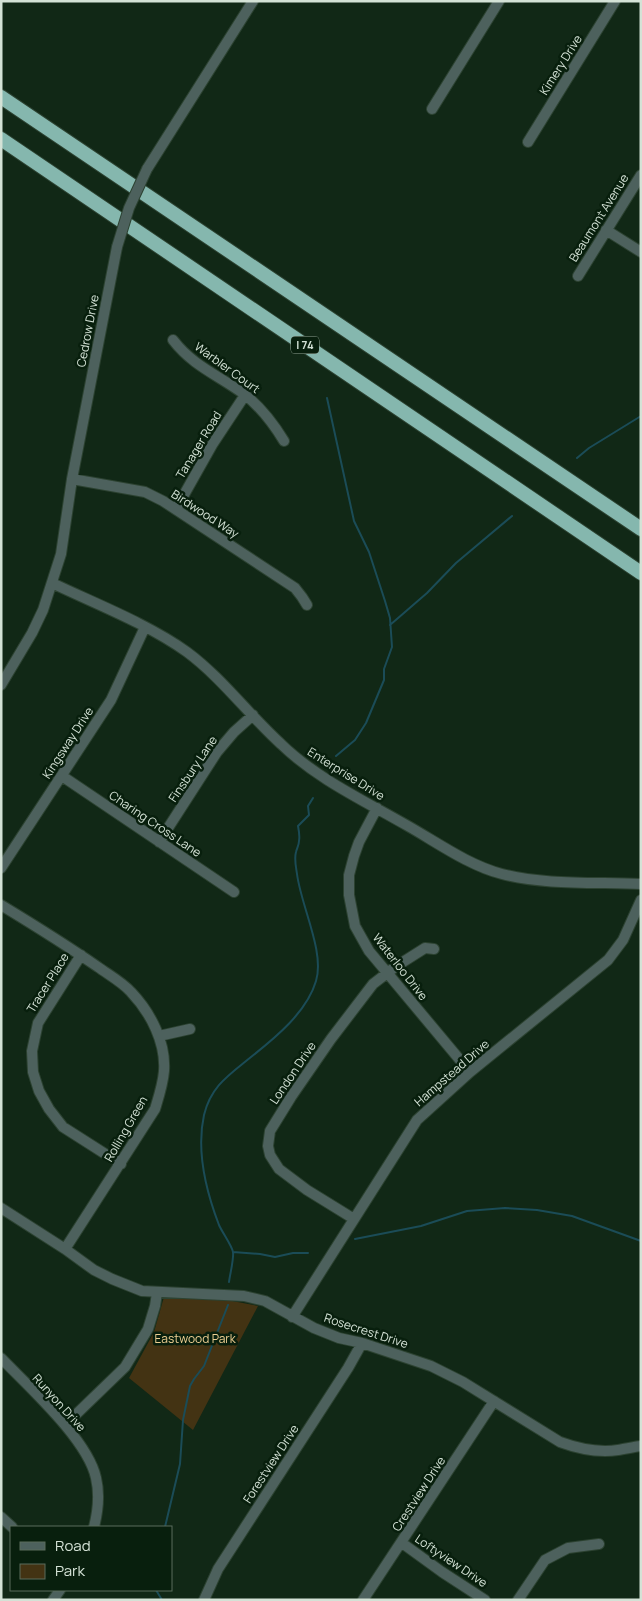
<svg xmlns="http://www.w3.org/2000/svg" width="642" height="1601" font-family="Manrope,sans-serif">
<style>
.green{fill:#433313}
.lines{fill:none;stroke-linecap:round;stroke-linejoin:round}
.stream{stroke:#1b4c57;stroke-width:2}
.minor-casing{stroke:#2c4231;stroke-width:12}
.highway-casing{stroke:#2c4231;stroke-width:16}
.minor{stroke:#4d615d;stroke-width:10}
.highway{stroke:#85b7ae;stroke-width:14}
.minor-bridge-casing{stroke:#2c4231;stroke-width:12;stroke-linecap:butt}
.minor-bridge{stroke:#4d615d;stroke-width:10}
.labels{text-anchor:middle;stroke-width:5;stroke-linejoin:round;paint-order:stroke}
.shield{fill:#081f0d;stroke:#97a89a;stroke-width:1}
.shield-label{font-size:11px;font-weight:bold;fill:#d4e2d6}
.street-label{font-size:12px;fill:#d4e2d6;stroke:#081f0d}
.park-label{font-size:12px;fill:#edce92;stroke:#081f0d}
</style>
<rect width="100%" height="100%" fill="#112816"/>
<path class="green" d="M164 1297 227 1300 258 1306 193 1430 129 1378 154 1332Z"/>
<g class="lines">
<path class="stream" d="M327 398 354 521 369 552 385 601 390 618 392 647 384 669V680L366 723 355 740 336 756
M577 458 589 448 641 416
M390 625 427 593 456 563 512 516
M355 1239 421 1226 467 1211 505 1208 537 1210 572 1216 641 1241
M233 1252 260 1254 275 1257 293 1253H308
M229 1282C230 1274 234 1259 233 1252 232 1246 222 1232 219 1225 206 1191 196 1151 204 1115 211 1086 229 1075 251 1057 275 1038 307 1012 316 981 325 952 301 906 297 874 296 867 294 859 296 852 297 848 299 845 299 841 300 836 299 831 298 826L309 815 308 806 313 798
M165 1527 180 1464 183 1420 190 1386 194 1379 204 1366 228 1305
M156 1590 162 1600"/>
<defs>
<path id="minor" d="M432 109 499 1
M528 142 615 1
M147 169 253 1
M606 230 641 252
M578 276 641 175
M173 340C193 366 218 375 244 394 261 407 273 423 284 441
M72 479 145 492 163 501 295 588 302 597 307 605
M176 509 212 445 245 395
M52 583C96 604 148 624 187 652 222 678 248 714 281 744 317 779 365 801 408 826 438 843 468 865 502 874 543 885 597 882 641 884
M1 685 32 633 43 610 61 554 72 479 117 247
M62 776 234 892
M377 808 359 842 354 856 349 875V895L355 926 369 951 470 1072
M159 842 217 752 234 732 253 715
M1 868 111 700 145 627
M1 905C34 925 66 945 98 967 109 975 122 982 131 992 151 1013 166 1043 164 1071 163 1084 159 1096 155 1109L65 1249
M81 955 38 1023 32 1051 33 1072 39 1091 49 1109 63 1127 121 1164
M159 1036 190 1029
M1 1208 65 1249 94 1270 112 1279 142 1291 244 1296 265 1301 314 1328 339 1338 362 1343 431 1366 463 1382 560 1442C579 1449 597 1453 618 1450 625 1449 633 1447 641 1446
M354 1219 307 1190 279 1169 270 1155 268 1146 270 1131 291 1097 331 1039 373 984 395 967 425 948 434 949
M292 1317 417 1120 470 1072 608 960 623 940 641 900
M1 1358C29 1387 88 1440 96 1478 100 1495 98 1511 94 1527
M65 1425 125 1367 148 1329 155 1306 157 1293
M1 1517 12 1527
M402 1543 442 1572 485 1600
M53 1600 60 1590
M204 1600 218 1569 348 1368 362 1343
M363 1600 494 1401
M518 1600 545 1560 568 1548 599 1544"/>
<path id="highway" d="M1 97 641 529
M1 139 641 573"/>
</defs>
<use href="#minor" class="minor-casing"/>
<use href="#highway" class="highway-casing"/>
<use href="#minor" class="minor"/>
<use href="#highway" class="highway"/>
<defs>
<path id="minor-bridge" d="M117 247 129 208 147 169"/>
</defs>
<use href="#minor-bridge" class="minor-bridge-casing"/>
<use href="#minor-bridge" class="minor-bridge"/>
</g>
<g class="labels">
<rect class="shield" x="291" y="336.5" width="28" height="17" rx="4"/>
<g class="shield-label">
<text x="305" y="349">I 74</text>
</g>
<g class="street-label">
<text transform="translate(561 65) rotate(-58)" y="4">Kimery Drive</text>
<text transform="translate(599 218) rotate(-58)" y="4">Beaumont Avenue</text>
<text transform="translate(88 331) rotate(-79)" y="4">Cedrow Drive</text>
<text transform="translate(227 368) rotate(36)" y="4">Warbler Court</text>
<text transform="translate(199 445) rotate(-59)" y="4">Tanager Road</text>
<text transform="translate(205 514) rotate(33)" y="4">Birdwood Way</text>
<text transform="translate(68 743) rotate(-57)" y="4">Kingsway Drive</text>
<text transform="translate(193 769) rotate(-56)" y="4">Finsbury Lane</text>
<text transform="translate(346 774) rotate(32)" y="4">Enterprise Drive</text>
<text transform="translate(155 824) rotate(34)" y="4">Charing Cross Lane</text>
<text transform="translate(400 967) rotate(52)" y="4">Waterloo Drive</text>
<text transform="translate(48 983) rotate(-58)" y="4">Tracer Place</text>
<text transform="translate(293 1073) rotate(-56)" y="4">London Drive</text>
<text transform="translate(452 1073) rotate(-41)" y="4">Hampstead Drive</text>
<text transform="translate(126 1129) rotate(-60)" y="4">Rolling Green</text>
<text transform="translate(366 1331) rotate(18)" y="4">Rosecrest Drive</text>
<text transform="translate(59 1403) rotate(48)" y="4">Runyon Drive</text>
<text transform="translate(271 1464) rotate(-57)" y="4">Forestview Drive</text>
<text transform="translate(419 1494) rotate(-57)" y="4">Crestview Drive</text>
<text transform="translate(451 1561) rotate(34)" y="4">Loftyview Drive</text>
</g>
<g class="park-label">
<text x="195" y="1343">Eastwood Park</text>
</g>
</g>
<rect width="642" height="1601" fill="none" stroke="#d4e2d6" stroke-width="5"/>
<rect x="10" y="1526" width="162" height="65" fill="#081f0d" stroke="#5a6d5d"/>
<rect x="20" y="1542" width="25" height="8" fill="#4d615d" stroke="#5a6d5d"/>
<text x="55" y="1551" font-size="15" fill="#d4e2d6">Road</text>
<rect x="20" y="1564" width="25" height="15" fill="#433313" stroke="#5a6d5d"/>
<text x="55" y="1576" font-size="15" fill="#d4e2d6">Park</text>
</svg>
